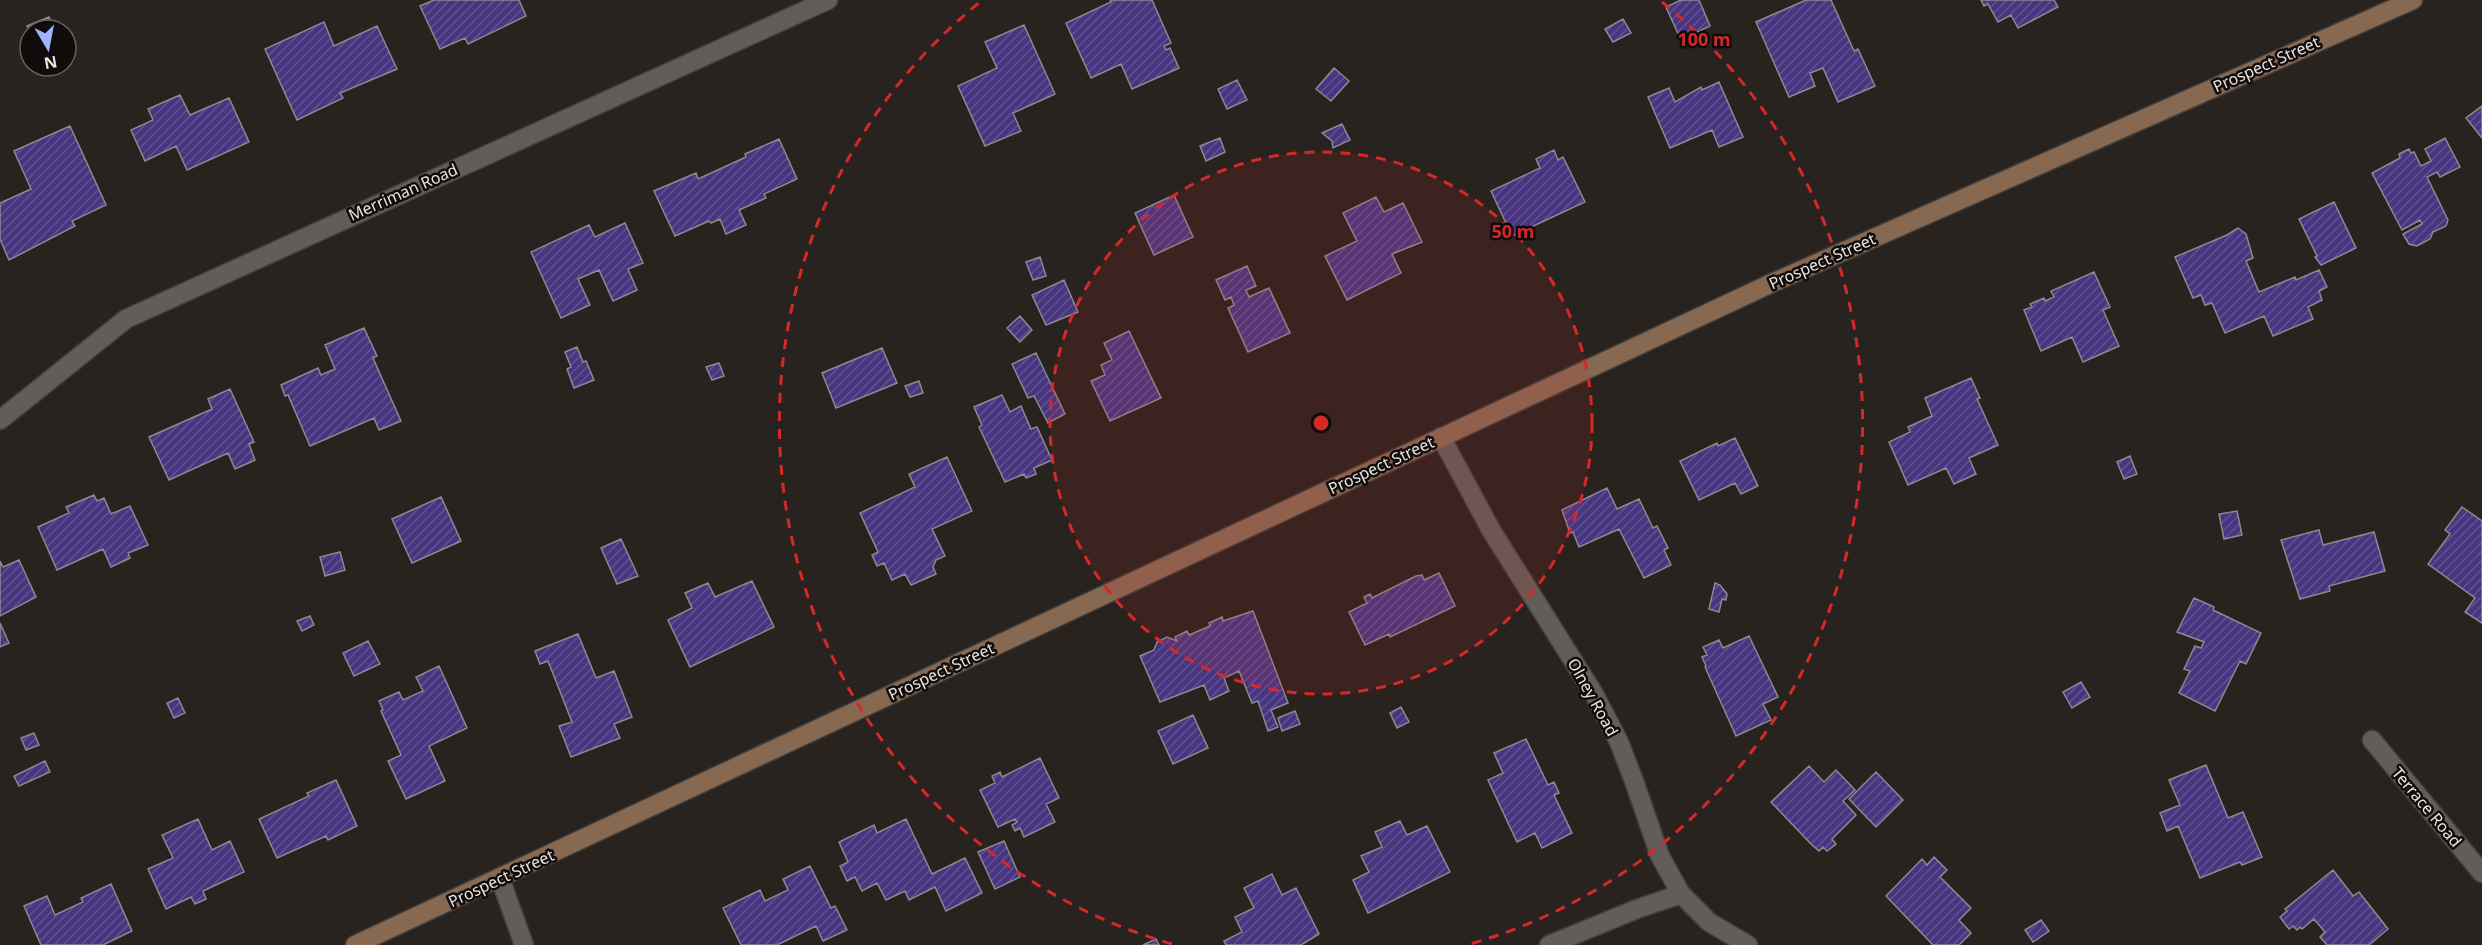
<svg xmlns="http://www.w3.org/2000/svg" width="2482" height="945" font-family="'Noto Sans',sans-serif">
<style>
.building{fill:url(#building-hatch);stroke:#8b8a91;stroke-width:1.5}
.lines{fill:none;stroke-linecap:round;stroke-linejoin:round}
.minor-casing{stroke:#44403d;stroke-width:21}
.secondary-casing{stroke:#44403d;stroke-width:21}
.minor{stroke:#625d58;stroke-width:18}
.secondary{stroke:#876851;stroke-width:18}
.ring{fill:none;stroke:#d62828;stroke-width:3;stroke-dasharray:10 8}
.labels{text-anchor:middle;stroke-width:5;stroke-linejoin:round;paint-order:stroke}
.street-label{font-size:16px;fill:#e7e4e1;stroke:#0f0c0b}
.centre{fill:#d62828;stroke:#0f0c0b;stroke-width:3}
.ring-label{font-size:18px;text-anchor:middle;font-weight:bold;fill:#d62828;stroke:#0f0c0b;stroke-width:5;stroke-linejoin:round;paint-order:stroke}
</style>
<defs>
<pattern id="building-hatch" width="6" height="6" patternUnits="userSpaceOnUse" patternTransform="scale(1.5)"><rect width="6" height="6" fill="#48357f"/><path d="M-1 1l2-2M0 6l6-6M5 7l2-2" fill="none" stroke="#625291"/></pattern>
</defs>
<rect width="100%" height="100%" fill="#28231f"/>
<path class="building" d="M434 0H519L526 16 468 44 465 38 440 49 420 6Z
M1110 0H1152L1171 43 1164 46 1166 50 1170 48 1179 68 1132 89 1121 64 1091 78 1066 23 1111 2Z
M1681 0H1699L1710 26 1681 40 1666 7Z
M1806 0H1831L1854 51 1858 49 1875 86 1838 102 1823 68 1810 73 1815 86 1789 97 1756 22Z
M1981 0H2054L2058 7 2018 28 2011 15 1998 22 1988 4 1984 6Z
M49 17 55 30H30V33L27 26Z
M1623 19 1631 33 1613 42 1605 29Z
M324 22 334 46 377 26 397 69 340 93 343 98 297 120 265 49Z
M1024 25 1055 94 1013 113 1021 131 985 146 958 86 997 68 985 42Z
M1334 68 1349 81 1331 101 1316 89Z
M1237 80 1247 100 1227 109 1218 89Z
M1719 82 1743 137 1719 147 1712 130 1670 148 1648 97 1669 88 1675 102 1701 87 1702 90Z
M180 95 190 115 229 98 249 142 187 170 176 146 145 161 131 130 153 120 148 109Z
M2482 106V138L2466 118Z
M1342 124 1350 140 1333 148 1332 141 1322 133Z
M70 126 106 205 72 221 75 226 9 260 0 239V203L31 189 14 151Z
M1220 138 1225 152 1206 161 1200 146Z
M2445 138 2460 167 2440 177 2437 172 2427 177 2448 220 2446 226 2433 232 2430 239 2417 246 2409 244 2403 234 2422 224 2420 220 2402 230 2372 173 2400 158 2399 154 2409 149 2411 153 2414 152 2421 166 2431 161 2425 149Z
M779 139 797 179 764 194 766 198 739 210 746 225 726 234 720 219 711 223 709 221 675 236 654 191 696 173 698 179 746 157 745 154Z
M1554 150 1558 160 1563 157 1585 202 1512 236 1491 191 1540 168 1536 159Z
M1174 195 1193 237 1154 255 1135 213Z
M1376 197 1384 212 1403 203 1422 242 1392 254 1401 273 1347 300 1325 256 1357 241 1343 213Z
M2334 202 2356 248 2321 265 2315 257 2317 256 2299 219Z
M625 223 643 263 628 269 637 290 613 301 599 270 578 279 590 305 561 318 531 252 589 225 595 237Z
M2238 228 2246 234 2253 258 2246 261 2259 292 2295 277 2296 280 2319 270 2327 287 2319 291 2322 300 2308 307 2313 319 2273 336 2264 316 2225 333 2212 303 2205 305 2201 295 2193 298 2175 257 2227 235Z
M1040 257 1046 276 1033 280 1026 262Z
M1247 266 1256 286 1246 290 1249 297 1269 288 1290 333 1248 352 1228 308 1234 305 1231 297 1225 300 1216 280Z
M2094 272 2110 307 2103 310 2119 346 2083 362 2072 337 2041 351 2024 310 2032 307 2030 304 2044 298 2045 301 2054 297 2051 291Z
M1064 280 1078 312 1046 325 1032 295Z
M1020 316 1032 330 1020 342 1007 328Z
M364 328 377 356 373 358 401 421 379 430 374 418 310 446 288 395 285 396 281 385 318 368 321 375 335 369 325 345Z
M1129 331 1161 398 1110 421 1091 381 1105 375 1101 365 1112 360 1104 343Z
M577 347 583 362 586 361 594 380 574 388 567 369 571 367 565 352Z
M882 348 897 383 836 408 822 373Z
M1036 353 1065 414 1048 423 1034 396 1028 398 1012 364Z
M719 363 724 376 712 380 706 367Z
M1971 378 1980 398 1977 399 1998 445 1969 458 1976 474 1954 484 1946 468 1908 485 1889 442 1910 432 1908 427 1932 416 1925 398Z
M919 381 923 393 910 397 905 386Z
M230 389 254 442 249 444 255 460 235 469 228 453 169 480 149 437 212 409 208 399Z
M1002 395 1010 412 1021 406 1031 429 1037 427 1052 460 1034 468 1036 474 1026 478 1024 474 1005 482 979 427 982 425 974 407Z
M1735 438 1758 486 1741 494 1735 483 1699 500 1680 461 1717 443 1718 446Z
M2130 456 2137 474 2124 479 2117 462Z
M947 457 972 511 932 529 945 556 936 560 933 567 936 574 911 585 905 574 892 580 884 563 877 566 872 555 878 552 860 513 915 487 909 474Z
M1607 488 1617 509 1639 499 1653 528 1657 526 1668 548 1664 550 1671 565 1644 578 1619 529 1579 547 1573 532 1570 533 1562 510Z
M94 495 97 501 104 498 111 514 130 506 148 545 128 553 130 558 111 567 103 549 57 570 38 527 69 513 66 507Z
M441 497 461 541 412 563 392 519Z
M2462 507 2482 521V623L2465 612 2475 598 2428 564 2450 534 2445 530Z
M2237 511 2242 535 2224 539 2219 514Z
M2319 530 2323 545 2374 532 2385 571 2329 586 2330 591 2300 599 2281 540Z
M621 539 638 576 617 584 601 548Z
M340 552 345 570 325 576 320 557Z
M19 560 36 597 0 616V561L3 567Z
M1439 573 1455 606 1390 637 1389 634 1365 645 1349 612 1367 603 1364 597 1370 594 1372 598 1416 576 1422 575 1424 580Z
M752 581 774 627 690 667 668 620 692 608 685 593 708 583 715 597Z
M1715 583 1720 585 1727 594 1726 600 1722 599 1719 612 1709 609Z
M2194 598 2214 607 2213 610 2261 633 2246 664 2240 661 2215 711 2179 693 2190 671 2184 669 2195 646 2201 648 2204 642 2177 632Z
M1253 611 1288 703 1271 710 1278 727 1268 731 1258 701 1252 703 1239 671 1224 678 1229 691 1210 700 1204 685 1160 702 1140 656 1154 650 1157 642 1167 637 1177 641 1175 637 1187 631 1189 635 1210 626 1209 623 1222 617 1223 621Z
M310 616 314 625 302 631 297 621Z
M0 623 9 643 0 647Z
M578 634 596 678 614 671 632 717 614 724 620 738 571 757 559 726 572 722 548 661 540 664 535 651Z
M1749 636 1778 697 1763 704 1771 720 1736 736 1705 667 1706 666 1702 657 1707 655 1703 647 1719 640 1723 648Z
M368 641 380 664 354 676 343 653Z
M439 666 467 728 429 746 445 781 406 799 388 761 401 755 381 711 383 710 379 701 399 692 403 700 423 691 416 677Z
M2081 682 2090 697 2072 708 2063 692Z
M178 698 185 713 174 718 167 703Z
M1401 707 1409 722 1397 728 1390 713Z
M1295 711 1300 724 1282 731 1278 718Z
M1193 715 1208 748 1173 764 1158 731Z
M34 733 39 745 26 750 21 738Z
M1526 739 1548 785 1554 782 1559 793 1554 795 1572 833 1542 848 1535 833 1517 842 1488 780 1503 773 1494 753Z
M1040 758 1059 798 1046 804 1055 822 1024 837 1020 828 1015 831 1012 825 1017 822 1015 819 998 827 980 790 995 783 992 776 1000 772 1002 777Z
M45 761 50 772 19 786 14 776Z
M2206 765 2228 818 2243 812 2262 857 2242 865 2240 862 2200 878 2178 826 2167 831 2160 813 2180 805 2169 780Z
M1809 766 1824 782 1836 770 1855 790 1843 801 1856 815 1832 839 1836 844 1827 851 1823 847 1819 851 1811 844 1771 802Z
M1876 772 1903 800 1876 827 1849 799Z
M336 780 357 826 328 840 326 836 277 858 259 819 309 796 307 793Z
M198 819 212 850 230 841 244 872 203 891 206 899 195 904 191 897 166 909 148 869 173 858 162 835Z
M906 819 932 874 965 858 982 893 946 911 935 887 909 900 905 891 886 900 877 883 862 891 855 877 847 881 840 866 848 862 839 842 874 825 877 833Z
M1400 821 1407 835 1427 826 1450 872 1368 913 1353 880 1369 872 1361 856 1382 847 1375 832Z
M1004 841 1020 877 995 889 978 852Z
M1934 857 1947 870 1940 877 1971 908 1959 920 1971 933 1959 945H1933L1886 896 1922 859 1927 865Z
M810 866 831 908 835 906 847 930 823 941 816 926 777 945H741L723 908 760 890 765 901 788 890 783 879Z
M2333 870 2353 896 2359 892 2388 929 2369 945H2327L2320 937 2325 932 2314 919 2302 929 2300 927 2297 930 2293 926 2289 929 2280 917 2287 911 2285 909Z
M1272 874 1282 895 1296 888 1319 934 1301 945H1226L1224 941 1242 932 1235 917 1254 908 1244 888Z
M111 884 132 931 103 945H41L24 906 47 896 55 915 83 902 81 898Z
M2041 920 2049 931 2033 942 2025 930Z
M1156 939 1159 945H1143Z"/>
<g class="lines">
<defs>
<path id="minor" d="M0 420 126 319 828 0
M1441 437 1491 530 1594 694 1619 742 1634 781 1660 856 1681 894 1709 922 1748 945
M2372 740 2482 873
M500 878 524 945
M1549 945 1637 909 1681 894"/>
<path id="secondary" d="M355 945 1772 283 2413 0"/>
</defs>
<use href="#minor" class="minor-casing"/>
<use href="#secondary" class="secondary-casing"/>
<use href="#minor" class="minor"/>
<use href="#secondary" class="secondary"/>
</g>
<circle cx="1321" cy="423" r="271" fill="#d62828" fill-opacity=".12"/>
<g class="ring">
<circle cx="1321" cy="423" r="271"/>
<path d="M1172 944A542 542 0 0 1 980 2M1662 2A542 542 0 0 1 1470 944"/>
</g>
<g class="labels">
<g class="street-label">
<text transform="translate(2266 64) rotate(-24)" y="6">Prospect Street</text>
<text transform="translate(403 192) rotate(-24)" y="6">Merriman Road</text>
<text transform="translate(1822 261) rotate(-24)" y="6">Prospect Street</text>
<text transform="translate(1381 465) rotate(-25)" y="6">Prospect Street</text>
<text transform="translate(941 671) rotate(-25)" y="6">Prospect Street</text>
<text transform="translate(1593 697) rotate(61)" y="6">Olney Road</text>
<text transform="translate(2427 807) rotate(50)" y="6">Terrace Road</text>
<text transform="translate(501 878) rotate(-25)" y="6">Prospect Street</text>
</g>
</g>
<circle cx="1321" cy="423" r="9" class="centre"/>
<g class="ring-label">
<text x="1704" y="46">100 m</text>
<text x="1513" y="238">50 m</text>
</g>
<g transform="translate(48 48) rotate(170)"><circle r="28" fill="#0f0c0b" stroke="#656261" stroke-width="1.5"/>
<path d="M0-4.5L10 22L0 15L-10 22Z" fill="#9eb4fd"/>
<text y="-9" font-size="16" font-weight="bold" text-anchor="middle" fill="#e7e4e1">N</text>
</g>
</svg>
